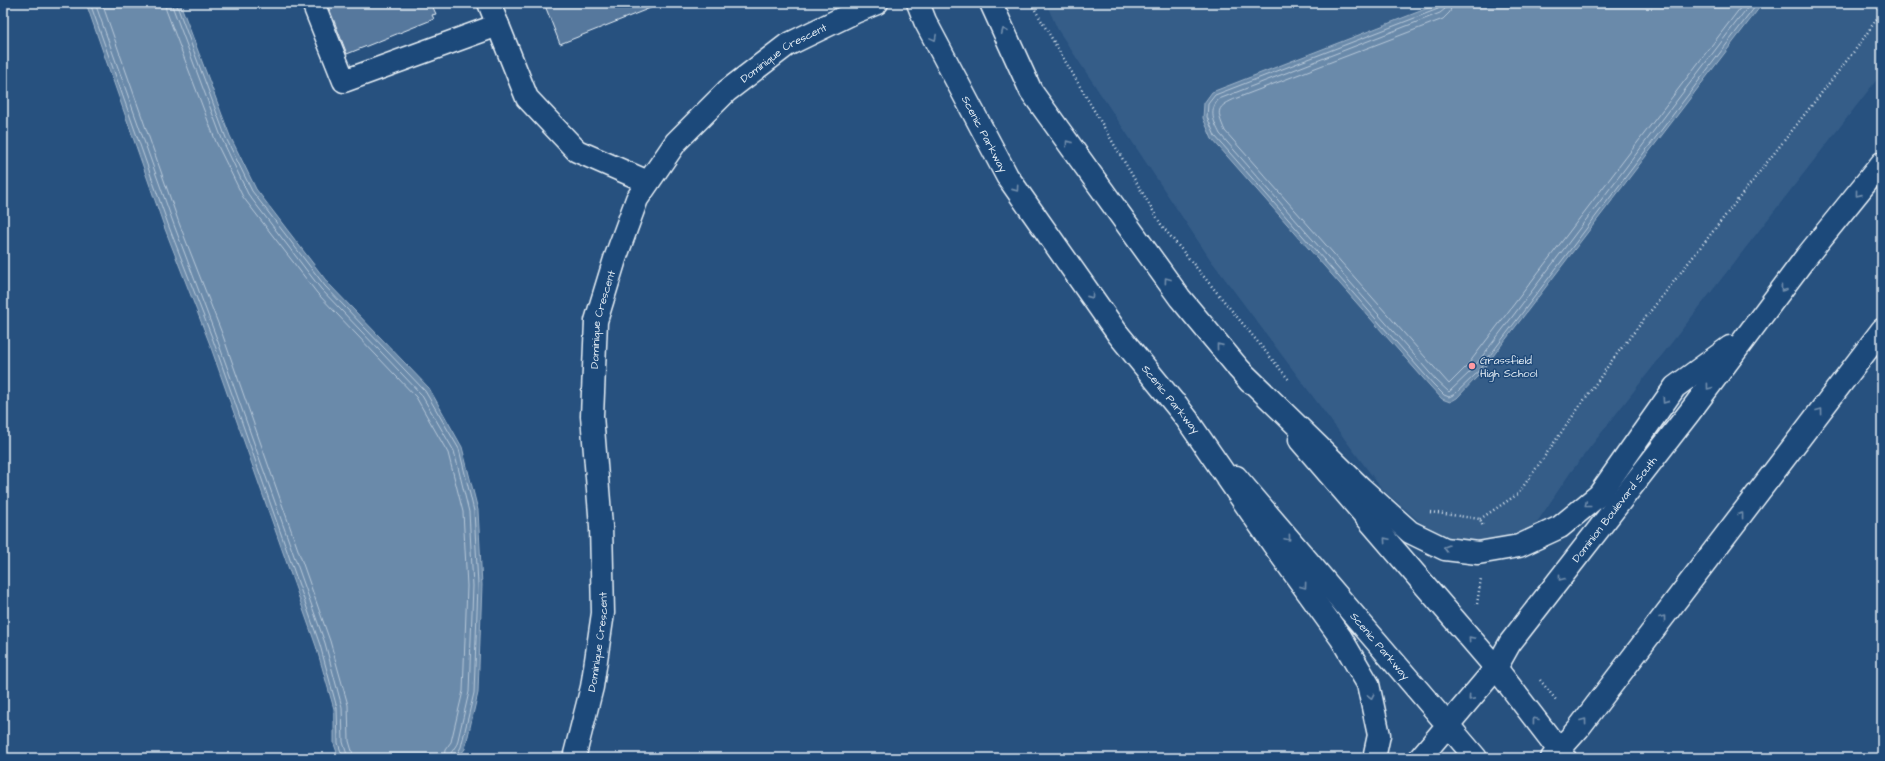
<svg xmlns="http://www.w3.org/2000/svg" width="1885" height="761" font-family="'Architects Daughter',sans-serif">
<style>
.built{fill:#355d88}
.water{fill:#6b8aaa;stroke:#9db3c9}
.lines{fill:none;stroke-linecap:round;stroke-linejoin:round}
.shore{stroke:#b6c8d9;stroke-width:1}
.building{fill:#57789d;stroke:#e8f1f8}
.minor-casing{stroke:#e8f1f8;stroke-width:25}
.highway-casing{stroke:#e8f1f8;stroke-width:25}
.path{stroke:#e8f1f8;stroke-width:2.5;stroke-dasharray:1 3;stroke-linecap:butt}
.minor{stroke:#1f4a7a;stroke-width:22}
.highway{stroke:#1f4a7a;stroke-width:22}
.oneway{stroke:#6f8dac}
.poi-dot{fill:#ff9aa2;stroke:#1f4a7a;stroke-width:1.5}
.labels{text-anchor:middle;stroke-width:3;stroke-linejoin:round;paint-order:stroke}
.street-label{font-size:11px;fill:#e8f1f8;stroke:#1f4a7a}
.poi-label{font-size:11px;fill:#e8f1f8;stroke:#1f4a7a;text-anchor:start}
</style>
<rect width="100%" height="100%" fill="#27517f"/>
<filter id="ink" filterUnits="userSpaceOnUse"><feTurbulence type="fractalNoise" baseFrequency=".025" numOctaves="2"/><feDisplacementMap in="SourceGraphic" scale="8" xChannelSelector="R" yChannelSelector="G"/><feConvolveMatrix kernelMatrix="1 2 1 2 8 2 1 2 1" color-interpolation-filters="sRGB"/></filter>
<g filter="url(#ink)">
<path class="built" d="M1046 3H1882V73L1570 473 1529 534 1487 543 1452 540 1420 522 1382 489 1210 259 1058 30Z"/>
<path class="water" d="M86 3H180L230 136 256 189 328 283 429 388 462 447 478 510 482 585 478 693 465 749 458 758H339L334 744V709L316 646 209 342 165 229Z
M1441 3H1763L1477 377 1457 398 1450 402 1442 399 1430 386 1212 139 1203 118 1204 103 1212 92Z"/>
<g class="lines">
<path class="shore" d="M90 3 169 227 213 340 320 645 337 708 338 743 343 758
M95 3 174 225 217 339 325 643 342 707 343 742 348 758
M102 3 179 223 223 336 330 641 348 705 349 741 354 758
M165 3 166 10 216 142 243 197 317 293 416 397 448 453 463 512 467 586 463 691 451 742 445 750 444 758
M171 3 222 139 248 194 321 289 421 394 454 451 469 512 473 586 469 692 457 744 451 753 450 758
M176 3 226 138 252 191 325 286 425 391 459 449 474 511 478 585 474 693 461 747 455 758
M1441 3 1438 9 1215 95 1208 104 1207 117 1215 136 1433 384 1444 395 1449 397 1455 394 1475 375 1758 3
M1446 3 1445 9 1440 13 1219 99C1208 111 1214 122 1220 134L1436 380 1449 392 1471 371 1751 3
M1452 3 1450 12 1443 19 1237 98C1216 107 1216 110 1225 131L1449 384 1466 367 1744 3"/>
</g>
<path class="building" d="M327 3H431L436 14 432 15 434 19 347 54Z
M544 3H663L560 44Z"/>
<g class="lines">
<defs>
<g id="minor">
<path d="M313 3 344 81 498 25"/>
<path d="M489 3 527 98 577 151 648 182"/>
<path id="s1" d="M918 3 925 21 1007 176 1118 334 1188 420"/>
<path d="M991 3 1031 91 1180 298 1250 382"/>
<path d="M1300 440 1496 668 1565 758"/>
<path id="s2" d="M1236 477 1476 758"/>
<path id="s3" d="M574 758 592 687 603 613 601 526 592 416 596 321 615 259 637 199 676 142 727 91 787 45 855 12 877 3"/>
</g>
<g id="highway">
<path d="M1238 368 1361 488 1410 532 1445 549 1478 553 1519 546 1560 527 1599 495 1675 387 1730 347"/>
<path d="M1177 405 1273 544 1341 638 1368 684 1379 735 1374 758"/>
<path id="s4" d="M1420 758 1496 668 1510 643 1689 413 1806 257 1882 163"/>
<path d="M1552 758 1578 729 1882 330"/>
</g>
</defs>
<use href="#minor" class="minor-casing"/>
<use href="#highway" class="highway-casing"/>
<path class="path" d="M1031 3 1162 226 1290 381
M1430 512 1480 519 1483 527
M1480 519 1518 494 1613 359 1859 45 1882 11
M1477 604 1481 578
M1540 680 1556 700"/>
<use href="#minor" class="minor"/>
<use href="#highway" class="highway"/>
</g>
<defs><path id="oneway-chevron" d="M-2-3.5L2.5 0L-2 3.5" fill="none" stroke-width="1.6" stroke-linecap="round" stroke-linejoin="round"/></defs>
<g class="oneway">
<use href="#oneway-chevron" transform="translate(1004 31) rotate(-114)"/>
<use href="#oneway-chevron" transform="translate(934 38) rotate(62)"/>
<use href="#oneway-chevron" transform="translate(1068 143) rotate(-126)"/>
<use href="#oneway-chevron" transform="translate(1016 189) rotate(55)"/>
<use href="#oneway-chevron" transform="translate(1858 194) rotate(129)"/>
<use href="#oneway-chevron" transform="translate(1167 280) rotate(-126)"/>
<use href="#oneway-chevron" transform="translate(1783 289) rotate(127)"/>
<use href="#oneway-chevron" transform="translate(1091 296) rotate(55)"/>
<use href="#oneway-chevron" transform="translate(1219 346) rotate(-129)"/>
<use href="#oneway-chevron" transform="translate(1709 387) rotate(127)"/>
<use href="#oneway-chevron" transform="translate(1665 401) rotate(125)"/>
<use href="#oneway-chevron" transform="translate(1820 411) rotate(-53)"/>
<use href="#oneway-chevron" transform="translate(1587 505) rotate(141)"/>
<use href="#oneway-chevron" transform="translate(1741 515) rotate(-53)"/>
<use href="#oneway-chevron" transform="translate(1288 538) rotate(50)"/>
<use href="#oneway-chevron" transform="translate(1386 540) rotate(-131)"/>
<use href="#oneway-chevron" transform="translate(1446 548) rotate(-164)"/>
<use href="#oneway-chevron" transform="translate(1561 578) rotate(128)"/>
<use href="#oneway-chevron" transform="translate(1304 586) rotate(54)"/>
<use href="#oneway-chevron" transform="translate(1663 618) rotate(-53)"/>
<use href="#oneway-chevron" transform="translate(1471 639) rotate(-131)"/>
<use href="#oneway-chevron" transform="translate(1371 696) rotate(78)"/>
<use href="#oneway-chevron" transform="translate(1471 698) rotate(131)"/>
<use href="#oneway-chevron" transform="translate(1535 720) rotate(-127)"/>
<use href="#oneway-chevron" transform="translate(1584 721) rotate(-53)"/>
</g>
</g>
<circle class="poi-dot" cx="1472" cy="366" r="4"/>
<g class="labels">
<g class="street-label">
<text dy="4" stroke="none"><textPath href="#s3" startOffset="779">Dominique Crescent</textPath></text>
<text dy="4" stroke="none"><textPath href="#s1" startOffset="147">Scenic Parkway</textPath></text>
<text dy="4" stroke="none"><textPath href="#s3" startOffset="443">Dominique Crescent</textPath></text>
<text transform="translate(1171 399) rotate(51)" y="4">Scenic Parkway</text>
<text dy="4" stroke="none"><textPath href="#s4" startOffset="316">Dominion Boulevard South</textPath></text>
<text dy="4" stroke="none"><textPath href="#s3" startOffset="119">Dominique Crescent</textPath></text>
<text dy="4" stroke="none"><textPath href="#s2" startOffset="222">Scenic Parkway</textPath></text>
</g>
<g class="poi-label">
<text x="1480" y="364">Grassfield<tspan x="1480" dy="13">High School</tspan></text>
</g>
</g>
<rect width="1885" height="761" fill="none" stroke="#1f4a7a" stroke-width="16"/>
<rect x="8" y="8" width="1869" height="745" fill="none" stroke="#e8f1f8" stroke-width="1.5" filter="url(#ink)"/>
</svg>
